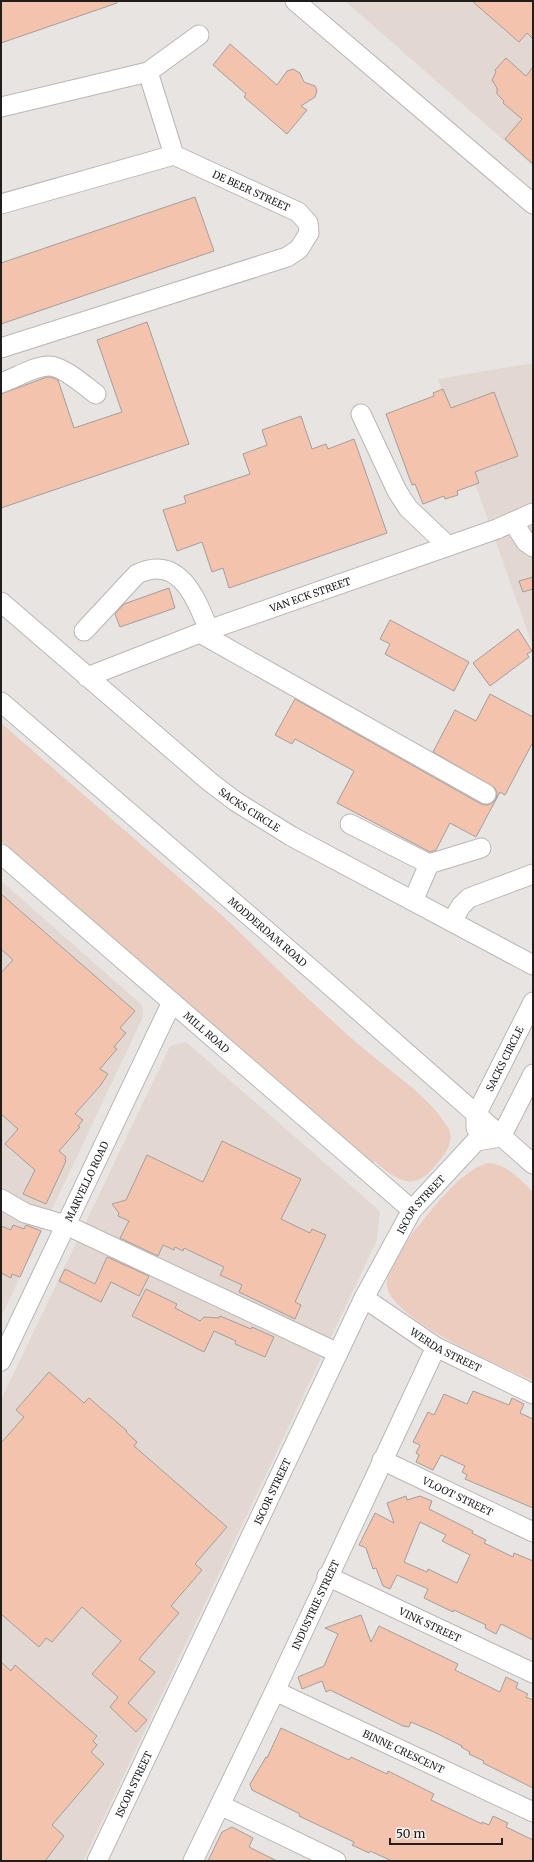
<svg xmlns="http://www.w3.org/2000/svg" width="534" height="1862" font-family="Merriweather,serif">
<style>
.built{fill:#e3d7d2}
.green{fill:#ebccbf}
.building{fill:#f4c3ad;stroke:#a29e9d;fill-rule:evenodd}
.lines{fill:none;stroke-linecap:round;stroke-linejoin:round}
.minor-casing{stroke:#bab6b5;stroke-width:21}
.minor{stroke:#fff;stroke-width:19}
.labels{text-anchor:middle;stroke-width:3.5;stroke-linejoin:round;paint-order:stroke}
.street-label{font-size:10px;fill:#1f1e1d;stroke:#f5f1ef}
</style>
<rect width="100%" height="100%" fill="#e8e4e2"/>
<path class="built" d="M345 1H533V166Z
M533 363V647L438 379Z
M1 881 142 1005 143 1017 1 1317Z
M186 1042 380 1211 377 1240 83 1861H1V1400L170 1046Z"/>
<path class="green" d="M1 723C73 786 146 848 217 911 250 941 281 974 314 1004 337 1025 360 1047 385 1066 408 1084 431 1101 447 1126 453 1135 451 1144 445 1153 419 1189 408 1190 374 1161L372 1164 1 841Z
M490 1163C507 1165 521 1180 533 1192V1381C503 1367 389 1319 387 1285 385 1266 412 1234 424 1219 439 1201 465 1167 490 1163Z"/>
<path class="building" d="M1 1H117V3L1 43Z
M472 1H533V39L527 33 519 42Z
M230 44 277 85 287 71 293 69 300 73 304 82 315 86 317 90 315 97 301 106 307 110 287 134 244 97 246 94 213 65Z
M506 58 526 76 533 67V164L505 139 522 119 503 103 504 101 497 94V88L492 80 496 72 495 70Z
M195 197 214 251 1 324V263Z
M147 322 189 444 1 508V394L47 377H51L58 380 74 428 122 412 97 340Z
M443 389 451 408 494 392 518 456 475 472 479 483 457 491 458 495 445 499 444 496 423 504 415 484 412 485 386 414 434 396 433 393Z
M301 416 312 449 326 444 328 449 354 439 387 533 229 588 223 568 212 572 202 542 177 551 163 510 186 503 184 496 250 474 243 454 267 445 262 430Z
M533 577V589L523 592 519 581Z
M169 588 175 608 120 627 115 614 124 604Z
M390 620 469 662 454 691 385 654 390 644 380 639Z
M518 629 532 651 527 654 529 657 490 686 473 663Z
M490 694 533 717V742L505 795 500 792 476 837 450 823 436 850 430 852 337 803 354 771 295 739 292 744 275 735 295 699 481 804 487 805 492 803 496 799 497 793 495 788 433 752 455 710 476 721Z
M1 894 135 1011 120 1028 126 1033 114 1047 117 1049 100 1069 108 1074 100 1086 75 1114 83 1120 78 1126 80 1127 59 1151 66 1157 65 1160 66 1161 46 1204 23 1194 35 1170 5 1144 18 1129 1 1114V973L13 960 1 949Z
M222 1141 301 1179 281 1219 310 1233 312 1229 326 1235 295 1302 301 1305 295 1319 239 1292 242 1285 220 1275 224 1267 184 1248 183 1251 175 1247 174 1250 163 1245 158 1256 120 1238 129 1221 118 1216 119 1213 112 1204 126 1200 147 1155 203 1182Z
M13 1225 24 1229 26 1225 41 1231 20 1277 12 1274 11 1278 1 1273V1226L11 1230Z
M107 1257 149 1276 139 1296 111 1282 101 1302 59 1281 65 1269 95 1284Z
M146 1289 177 1304 175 1308 200 1321 204 1317 219 1318 220 1316 251 1329 252 1327 274 1337 265 1357 235 1344 236 1341 214 1331 204 1352 132 1316Z
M49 1372 84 1403 89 1398 127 1431 126 1432 137 1442 134 1446 227 1527 195 1564 202 1570 171 1606 179 1613 139 1659 155 1672 128 1703 147 1720 136 1732 110 1707 118 1697 92 1674 121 1641 82 1607 52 1642 46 1638 39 1647 1 1614V1443L24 1417 16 1410Z
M473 1391 509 1405 512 1398 524 1404 520 1413 533 1419V1508L465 1479 467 1475 462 1472 465 1466 441 1455 433 1470 416 1462 419 1455 416 1453 420 1445 413 1442 428 1412 434 1415 444 1394 467 1404Z
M406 1496 407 1500 420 1496 432 1501 429 1509 473 1531 472 1533 486 1540 484 1543 513 1557 514 1553 533 1561V1640L501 1624 496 1634 485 1628 486 1625 454 1610 453 1612 424 1598 428 1589 397 1575 390 1589 383 1586 376 1568 373 1569 366 1548 359 1545 375 1513 394 1523 387 1503ZM420 1522 446 1535 442 1541 470 1555 457 1583 428 1569 427 1572 404 1562Z
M361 1615 371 1642 379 1626 458 1664 455 1670 500 1692 506 1677 518 1683 516 1688 528 1694 526 1697 533 1700V1788L483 1763 484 1761 469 1754 470 1752 461 1747 462 1746 434 1732 411 1722 409 1727 403 1726 330 1690 326 1692 322 1681 302 1689 298 1677 324 1666 338 1634 325 1628Z
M1 1662 11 1671 15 1665 97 1736 93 1741 97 1745 91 1752 104 1764 52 1825 64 1836 45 1861H1Z
M281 1728 349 1760 351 1757 387 1774 388 1771 434 1794 431 1800 482 1824V1822L489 1825 493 1816 508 1823 506 1827 533 1840V1861H392L370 1851 369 1853 352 1845 354 1842 299 1816 300 1814 252 1790 250 1784 266 1757 267 1758Z
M232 1827 253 1838 249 1847 277 1861H208L222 1832Z"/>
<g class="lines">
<defs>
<g id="minor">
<path d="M295 1 533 204"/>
<path d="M148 72 199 35"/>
<path d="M1 107 148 72 174 155"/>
<path id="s1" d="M1 204 174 155 298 212 308 223 309 233 299 249 287 257 1 348"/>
<path d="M1 383C16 378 32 367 48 366 62 365 85 386 96 394"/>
<path d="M361 414 397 491 408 508 448 546"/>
<path d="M513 522 526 542 533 547"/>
<path id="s2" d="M1 602 210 782 235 801 291 836 533 965"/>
<path d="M84 631 137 574C180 554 196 599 209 630"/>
<path d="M200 633 486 794"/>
<path id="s3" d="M87 677 200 633 497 529 533 513"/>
<path id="s4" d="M1 702 318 975 533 1164"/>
<path d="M350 824 429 864 413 901"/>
<path id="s5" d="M1 854 412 1210"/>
<path d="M429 864 481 848"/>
<path d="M452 921 461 906 469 898 533 874"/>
<path id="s6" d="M476 1128V1115L533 1002"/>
<path d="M501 1137 533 1074"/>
<path d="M1 1199 25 1213 66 1225 338 1353"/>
<path id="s7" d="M364 1298 436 1347 533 1394"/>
<path id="s8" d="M1 1361 172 1002"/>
<path id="s9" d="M382 1460 533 1532"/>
<path id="s10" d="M327 1576 533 1673"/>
<path id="s11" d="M275 1691 533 1812"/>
<path d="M220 1805 336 1861"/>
<path id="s12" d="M97 1861 364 1298 412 1210 476 1141 501 1137"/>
<path id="s13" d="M193 1861 275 1691 436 1347"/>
</g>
</defs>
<use href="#minor" class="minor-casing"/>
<use href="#minor" class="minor"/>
</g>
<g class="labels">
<g class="street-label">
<text dy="4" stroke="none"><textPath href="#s1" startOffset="265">DE BEER STREET</textPath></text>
<text dy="4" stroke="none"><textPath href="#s3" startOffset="238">VAN ECK STREET</textPath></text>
<text dy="4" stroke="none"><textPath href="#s2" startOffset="324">SACKS CIRCLE</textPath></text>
<text dy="4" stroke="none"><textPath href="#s4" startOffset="352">MODDERDAM ROAD</textPath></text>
<text dy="4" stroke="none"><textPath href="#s5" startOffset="272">MILL ROAD</textPath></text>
<text dy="4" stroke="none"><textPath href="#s6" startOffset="76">SACKS CIRCLE</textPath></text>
<text dy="4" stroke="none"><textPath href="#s8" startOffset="199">MARVELLO ROAD</textPath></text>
<text dy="4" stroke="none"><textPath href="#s12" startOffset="733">ISCOR STREET</textPath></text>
<text dy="4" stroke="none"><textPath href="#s7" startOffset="97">WERDA STREET</textPath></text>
<text dy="4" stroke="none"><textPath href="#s12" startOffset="409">ISCOR STREET</textPath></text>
<text dy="4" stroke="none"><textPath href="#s9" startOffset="84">VLOOT STREET</textPath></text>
<text dy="4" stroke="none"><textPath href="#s13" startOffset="284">INDUSTRIE STREET</textPath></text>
<text dy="4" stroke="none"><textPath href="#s10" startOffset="114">VINK STREET</textPath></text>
<text dy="4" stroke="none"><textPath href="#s11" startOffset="142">BINNE CRESCENT</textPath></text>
<text dy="4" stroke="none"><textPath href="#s12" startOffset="85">ISCOR STREET</textPath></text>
</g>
</g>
<rect width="534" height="1862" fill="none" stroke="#1f1e1d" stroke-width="4"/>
<path d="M390 1838v6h112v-6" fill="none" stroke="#1f1e1d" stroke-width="2"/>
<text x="396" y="1838" font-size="12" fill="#1f1e1d" stroke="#f5f1ef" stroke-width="3" paint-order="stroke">50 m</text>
</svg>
